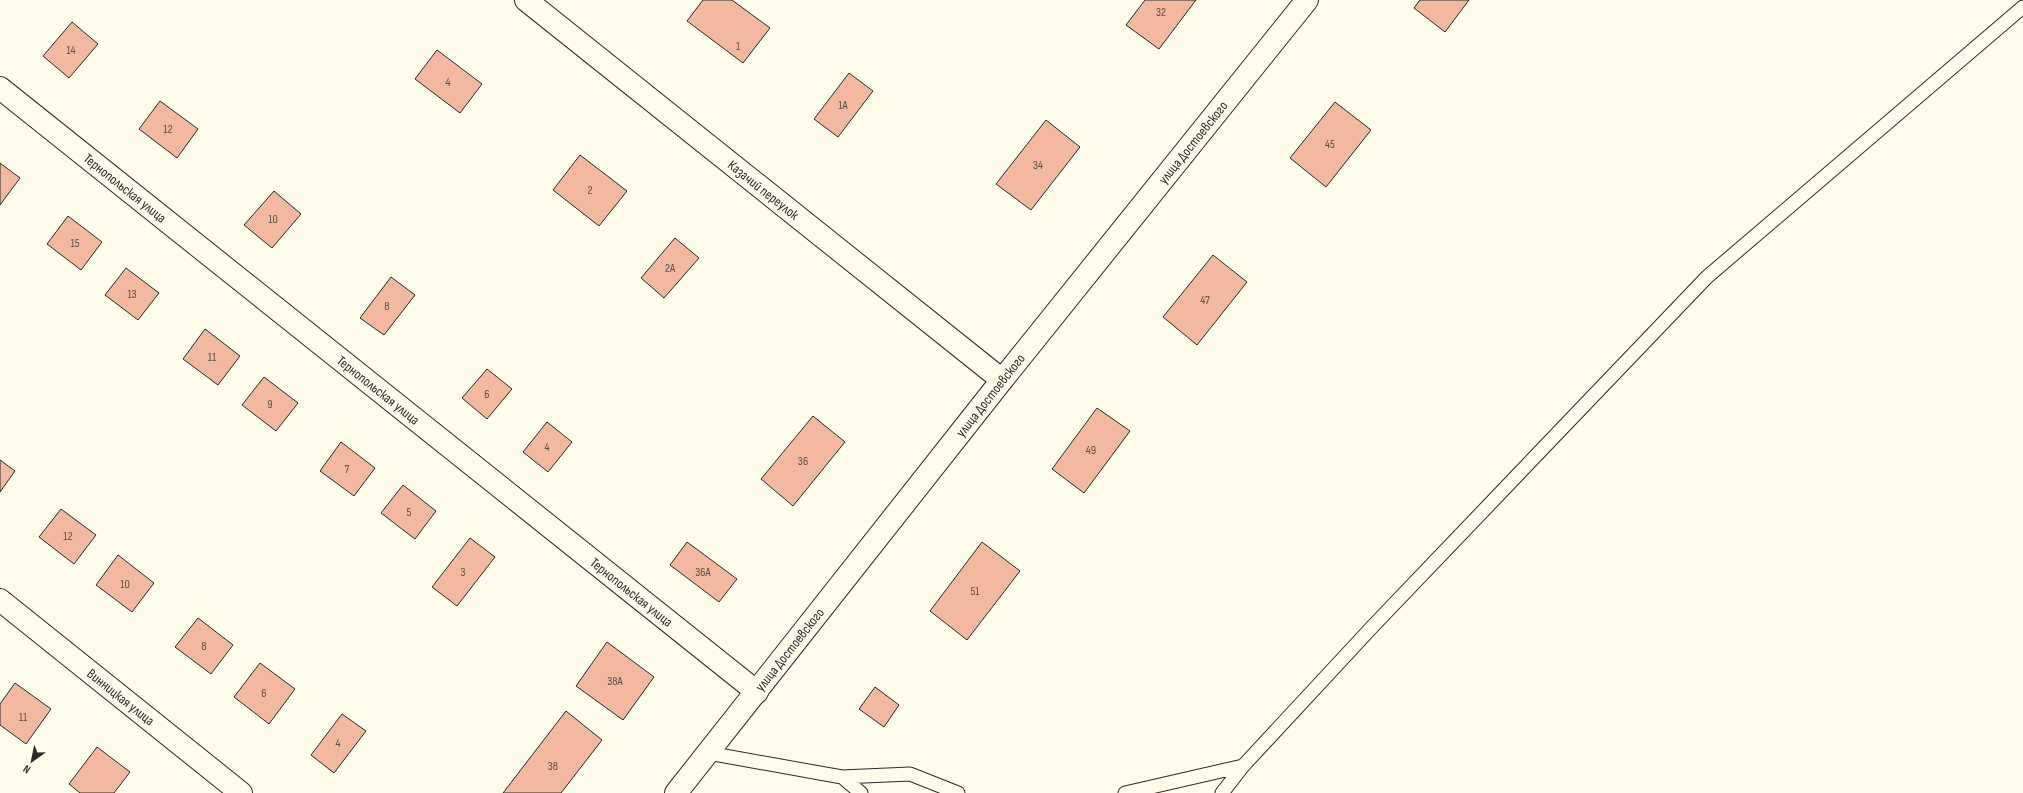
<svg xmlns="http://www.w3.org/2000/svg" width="2023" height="793" font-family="'Sofia Sans Condensed',sans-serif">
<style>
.building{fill:#f2b8a0;stroke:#2b2b2b}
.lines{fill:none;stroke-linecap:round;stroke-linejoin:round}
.service-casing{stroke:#2b2b2b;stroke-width:15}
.minor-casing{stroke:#2b2b2b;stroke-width:24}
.service{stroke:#fdfbea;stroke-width:13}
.minor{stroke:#fdfbea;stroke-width:22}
.labels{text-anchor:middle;stroke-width:3;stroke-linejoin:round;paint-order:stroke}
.number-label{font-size:12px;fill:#5d4e48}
.street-label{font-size:14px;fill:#2b2b2b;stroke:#fdfbea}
</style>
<rect width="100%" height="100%" fill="#fdfbea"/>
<path class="building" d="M703 0H732L770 28 743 63 687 21Z
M1145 0H1196L1159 49 1126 25Z
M1420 0H1469L1445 32 1414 8Z
M72 22 98 44 69 78 43 56Z
M437 50 482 84 460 113 415 79Z
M849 73 873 91 838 137 814 119Z
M160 101 198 129 177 158 139 129Z
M1335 102 1371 130 1326 187 1290 158Z
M1046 120 1080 147 1031 210 996 184Z
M580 155 627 191 599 226 553 190Z
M0 163 20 178 0 205Z
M274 191 301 214 272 248 244 225Z
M68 216 102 242 81 270 47 244Z
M675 238 699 258 664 298 641 278Z
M1213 255 1247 282 1197 345 1163 317Z
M126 268 159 293 138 320 105 295Z
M391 277 415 295 384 335 360 318Z
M205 329 240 356 218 385 183 359Z
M487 369 512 389 487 419 462 398Z
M264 377 298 403 276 431 242 405Z
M1097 408 1130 431 1084 493 1052 469Z
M813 416 845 442 793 506 761 479Z
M547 422 572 442 548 472 523 452Z
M341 442 375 468 354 496 320 471Z
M0 460 15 471 0 492Z
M403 485 436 511 415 539 381 513Z
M61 509 96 535 74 564 39 537Z
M470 538 495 557 457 606 432 587Z
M687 542 737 579 719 602 670 565Z
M982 542 1020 571 967 640 930 611Z
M118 555 154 583 132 612 96 585Z
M198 618 233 645 211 674 175 647Z
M607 642 654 677 623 720 576 686Z
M260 663 295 689 269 724 234 697Z
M15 683 51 709 26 744 0 725V704Z
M875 687 899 705 884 727 859 709Z
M566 711 602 740 561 793H503Z
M342 714 366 731 334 773 311 755Z
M97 747 130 772 114 793H80L69 784Z"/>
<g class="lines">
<defs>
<path id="service" d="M708 753 842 777 861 793
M842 777 910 774 958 793
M1125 793 1243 766
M1222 793 1243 766 1373 626 1707 277 2023 7"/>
<g id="minor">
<path id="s1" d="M526 0 1002 380"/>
<path id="s2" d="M0 88 757 692"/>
<path id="s3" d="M0 600 241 793"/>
<path id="s4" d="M676 793 1002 380 1307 0"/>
</g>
</defs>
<use href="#service" class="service-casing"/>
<use href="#minor" class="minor-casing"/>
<use href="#service" class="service"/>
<use href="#minor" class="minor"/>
</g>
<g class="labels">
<g class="number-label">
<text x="1161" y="16">32</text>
<text x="738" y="50">1</text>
<text x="71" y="54">14</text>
<text x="448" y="86">4</text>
<text x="843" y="109">1А</text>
<text x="168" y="133">12</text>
<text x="1330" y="148">45</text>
<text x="1038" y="169">34</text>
<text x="590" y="194">2</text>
<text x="273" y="223">10</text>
<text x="75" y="247">15</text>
<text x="670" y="272">2А</text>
<text x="132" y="298">13</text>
<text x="1205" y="304">47</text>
<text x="387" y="310">8</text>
<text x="212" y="361">11</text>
<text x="487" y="398">6</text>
<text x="270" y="408">9</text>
<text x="547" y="451">4</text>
<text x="1091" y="454">49</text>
<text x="803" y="465">36</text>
<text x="347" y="473">7</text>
<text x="409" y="516">5</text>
<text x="68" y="540">12</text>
<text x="463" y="576">3</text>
<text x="703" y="576">36А</text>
<text x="125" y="588">10</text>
<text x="975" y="595">51</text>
<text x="204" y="650">8</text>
<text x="615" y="685">38А</text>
<text x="264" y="697">6</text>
<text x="23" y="721">11</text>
<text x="338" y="747">4</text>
<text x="553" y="770">38</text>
</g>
<g class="street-label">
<text dy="5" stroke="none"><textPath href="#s4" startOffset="831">улица Достоевского</textPath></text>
<text dy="5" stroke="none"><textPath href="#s2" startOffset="160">Тернопольская улица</textPath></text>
<text dy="5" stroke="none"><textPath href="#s1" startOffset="304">Казачий переулок</textPath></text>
<text dy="5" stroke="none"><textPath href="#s2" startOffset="484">Тернопольская улица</textPath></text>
<text dy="5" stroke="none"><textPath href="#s4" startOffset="507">улица Достоевского</textPath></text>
<text dy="5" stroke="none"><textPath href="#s2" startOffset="808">Тернопольская улица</textPath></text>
<text dy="5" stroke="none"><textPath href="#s4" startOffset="183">улица Достоевского</textPath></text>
<text dy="5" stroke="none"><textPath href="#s3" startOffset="155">Винницкая улица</textPath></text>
</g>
</g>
<g transform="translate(32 761) rotate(213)" stroke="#fdfbea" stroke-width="3" paint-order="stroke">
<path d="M0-3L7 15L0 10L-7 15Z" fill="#2b2b2b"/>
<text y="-6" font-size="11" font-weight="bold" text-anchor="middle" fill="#2b2b2b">N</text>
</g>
</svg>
